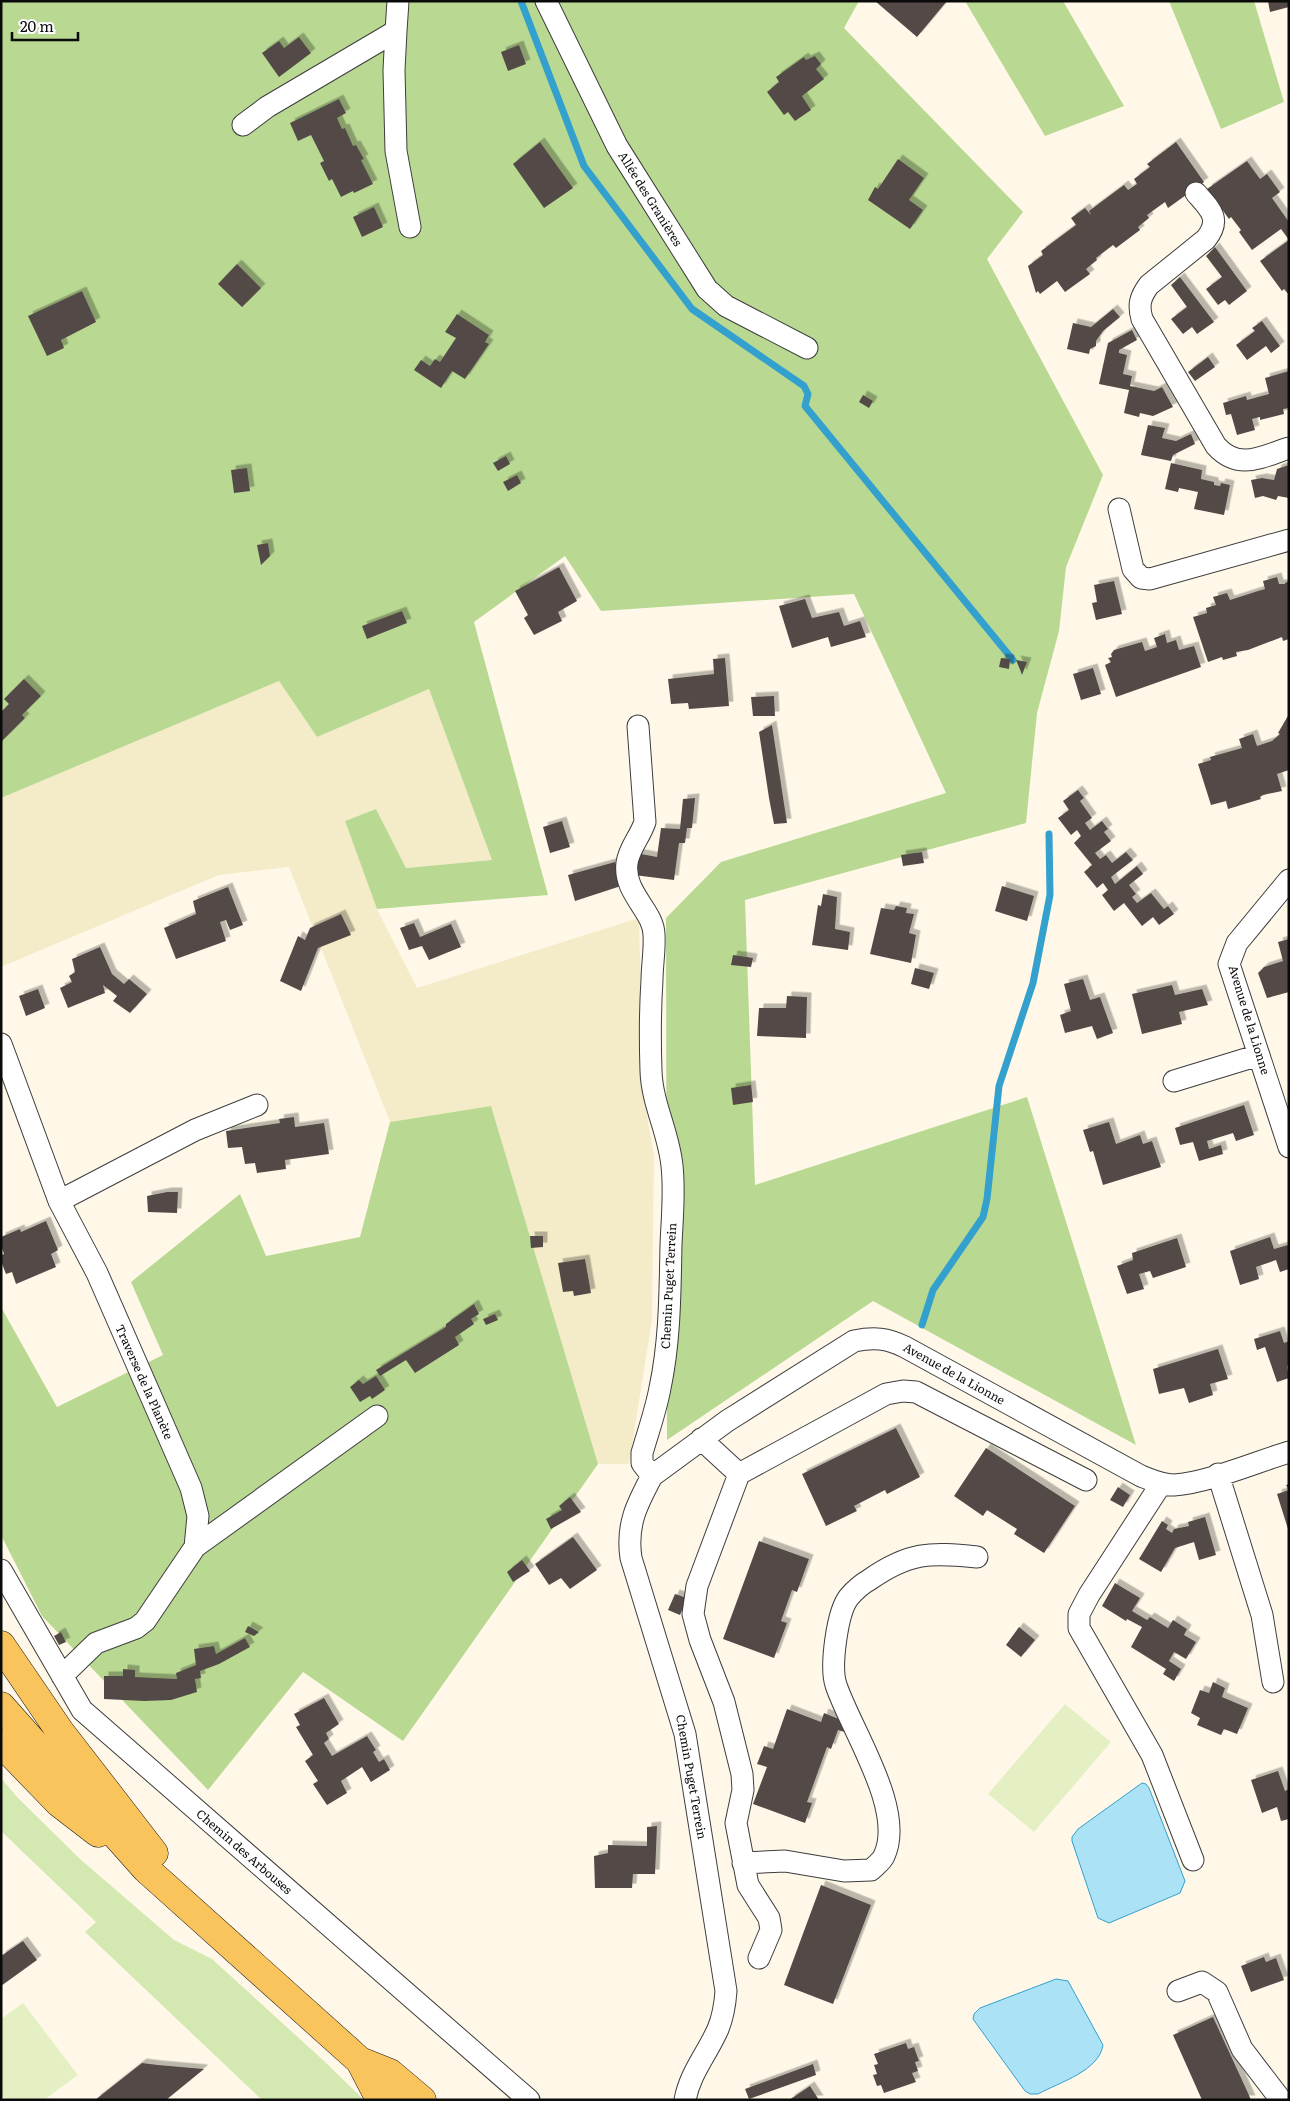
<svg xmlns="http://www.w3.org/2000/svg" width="1290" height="2101" font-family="Literata,serif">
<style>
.farmland{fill:#f4ecc9}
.green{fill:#d4e8b2}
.forest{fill:#b9d992}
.pitch{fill:#e5efc4}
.water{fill:#ace2f6;stroke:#33a0ce}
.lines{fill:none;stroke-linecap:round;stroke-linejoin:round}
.stream{stroke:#33a0ce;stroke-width:7}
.building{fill:#534a47;filter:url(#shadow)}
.minor-casing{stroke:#3d3d3d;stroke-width:23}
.major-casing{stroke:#1b1b1b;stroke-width:29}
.minor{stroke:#fff;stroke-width:21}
.major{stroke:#fac45d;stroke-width:28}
.labels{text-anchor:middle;stroke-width:5;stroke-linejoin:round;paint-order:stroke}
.street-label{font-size:12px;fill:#0a0a0a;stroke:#fff}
</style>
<defs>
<filter id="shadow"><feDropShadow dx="4.5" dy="-4.5" stdDeviation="0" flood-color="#0004"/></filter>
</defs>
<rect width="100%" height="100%" fill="#fff8e8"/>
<path class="farmland" d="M279 681 317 737 429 689 492 860 406 868 376 809 345 821 377 909 417 988 639 918 643 1092 654 1156 652 1320 629 1464H598L491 1106 390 1122 289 867 219 875 1 967V798Z"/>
<path class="green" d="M1 1778 17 1797 80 1859 174 1940 212 1959 324 2061 364 2100H262L85 1932 96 1922 2 1832Z"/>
<path class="forest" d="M1 1H859L844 28 1023 212 987 259 1103 475 1066 567 1059 631 1037 713 1026 823 745 900 755 1185 1027 1097 1136 1445 873 1301 667 1440 666 918 721 862 946 793 854 594 601 611 565 556 474 622 548 895 377 909 345 821 376 809 406 868 492 860 429 689 317 737 279 681 1 798Z
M965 1H1063L1124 106 1045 136Z
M1169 1H1254L1284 102 1221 129Z
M491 1106 598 1464 403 1741 303 1672 208 1790 42 1616 1 1535V1307L57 1407 163 1355 131 1282 240 1194 266 1256 360 1237 390 1122Z"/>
<path class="pitch" d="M1065 1704 1111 1742 1034 1832 988 1794Z
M23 2003 78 2075 44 2100H6L1 2094V2019Z"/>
<path class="water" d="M1142 1783 1146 1784 1149 1788 1185 1881 1180 1893 1109 1923 1098 1918 1072 1841V1837L1078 1829Z
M1056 1979 1068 1981 1103 2045C1099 2071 1060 2082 1038 2094H1030L1025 2091 973 2019 974 2014 980 2008Z"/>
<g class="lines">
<path class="stream" d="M521 1 584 166 692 309 804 386 808 394 805 406 1013 660
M922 1325 933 1290 983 1217 987 1199 999 1086 1033 983 1050 895 1049 834"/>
</g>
<path class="building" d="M875 1H947L917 37Z
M1268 1H1289V7L1270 12Z
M299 37 311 53 279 77 262 53 279 41 284 48Z
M519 45 526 64 508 71 501 52Z
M815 56 821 64 816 69 824 79 802 96 811 110 795 121 788 112 784 115 767 92 779 82 776 77 804 57 806 60Z
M339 99 346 113 337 118 342 129 345 128 353 146 356 145 364 159 361 160 373 184 354 193 353 191 341 197 332 179 329 181 320 163 324 161 311 135 298 141 290 123Z
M540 142 573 188 544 208 513 164Z
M1176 142 1204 182 1168 208 1165 202 1147 215 1149 218 1138 227 1140 230 1116 248 1113 245 1096 258 1097 260 1086 269 1090 274 1065 292 1057 281 1040 294 1038 291 1036 293 1028 266 1043 255 1041 251 1076 225 1071 218 1085 208 1091 215 1089 211 1124 185 1128 190 1137 184 1134 179 1150 167 1147 164Z
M898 159 924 178 909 200 923 210 910 229 868 200 875 187 878 189Z
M1247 161 1260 179 1267 174 1280 192 1272 198 1289 222V240L1281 229 1252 250 1239 232 1241 230 1231 217 1229 219 1207 189Z
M374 207 383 227 362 237 353 217Z
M1289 240V295L1284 289 1282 291 1260 261Z
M1215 247 1247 291 1229 305 1225 300 1218 305 1206 289 1222 277 1206 256Z
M237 264 261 288 242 307 218 284Z
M1180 277 1214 322 1197 334 1192 327 1183 334 1171 319 1187 307 1171 285Z
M82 291 96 322 61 340 64 348 47 356 28 316Z
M1113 309 1120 317 1103 331 1096 341V346L1090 349 1089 354 1067 349 1073 323 1091 327Z
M457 314 489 335 485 342 489 344 465 379 452 371 441 388 414 370 421 360 430 366 435 359 440 362 456 338 445 332Z
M1262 321 1280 346 1271 353 1266 346 1247 360 1236 345 1255 331 1252 328Z
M1132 330 1137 340 1119 350V353L1127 355 1123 374 1132 376 1130 386 1154 391 1162 387 1173 407 1153 416 1140 413 1139 417 1124 413 1129 390 1099 384 1108 343Z
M1208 357 1215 367 1195 381 1188 372Z
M1289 371V408L1283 409 1284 414 1260 420V417L1252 419 1255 430 1237 435 1231 414 1226 415 1223 403 1246 396 1247 400 1269 394 1265 378Z
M863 395 873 401 869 408 859 402Z
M1148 425 1165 428 1162 438 1176 441 1191 434 1195 444 1173 455 1171 461 1141 455Z
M506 456 510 464 498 471 493 463Z
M1171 463 1202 470 1201 479 1214 482V485L1220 486 1221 483 1230 485 1224 515 1194 509 1198 492 1179 488 1178 492 1165 489Z
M1289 465V498L1278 496 1276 500 1263 496 1255 498 1251 480 1262 478 1274 480 1277 469Z
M247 468 250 491 234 493 231 470Z
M517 475 521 483 508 491 503 482Z
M268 543 270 556 261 565 257 545Z
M559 567 577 601 558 612 562 621 534 635 524 618 528 615 515 591Z
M1277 577 1279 584H1285V583L1289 581V639L1283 641 1282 637 1248 650 1236 652 1237 656 1223 660 1222 657 1208 662 1193 617 1207 613 1206 608 1216 605 1213 597 1227 593 1230 600 1258 591 1265 589 1263 581Z
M1114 581 1122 614 1096 620 1092 603 1097 602 1094 585Z
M805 599 812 618 839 612 844 626 860 621 866 637 831 647 828 637 792 648 779 606Z
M402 611 407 623 367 639 362 626Z
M1165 634 1167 643 1176 640 1179 650 1194 646 1201 667 1116 697 1105 665 1111 662 1108 658 1112 657 1111 654 1114 650 1142 642 1145 651 1157 647 1154 638Z
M725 658 729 706 689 709 688 703 671 704 668 679 714 674 713 659Z
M1001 658 1010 659 1009 669 999 667Z
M1016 660 1027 662 1022 675 1021 672Z
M1093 668 1101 694 1081 700 1073 674Z
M24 679 41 696 22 715 25 718 1 742V712L9 704 4 699Z
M774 696 775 716H753L751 697Z
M1289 714V770L1277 774 1282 791 1263 795 1260 797 1261 799 1228 809 1226 801 1211 805 1198 764 1211 760 1210 757 1242 748 1239 739 1253 734 1257 746 1272 741 1280 734 1278 733Z
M772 725 783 797 787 823 774 824 769 798 759 732Z
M1078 790 1084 798 1080 801 1092 818 1085 823 1090 830 1102 821 1108 829 1104 832 1111 841 1095 853 1100 859 1106 855 1112 863 1126 852 1133 860 1111 877 1115 884 1137 866 1143 874 1129 885 1136 894 1132 897 1137 903 1151 893 1164 909 1168 906 1174 914 1159 925 1153 917 1142 926 1124 903 1114 911 1102 895 1108 890 1103 883 1097 888 1084 872 1092 865 1074 843 1081 836 1077 830 1071 835 1058 818 1069 810 1063 801Z
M695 798 692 828H687L685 843H679L674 880 634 875 636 853 657 857 661 828 680 829 683 799Z
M562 821 570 847 550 853 543 827Z
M922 852 924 863 903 866 901 855Z
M615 862 621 886 575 901 568 875Z
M1002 886 1034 896 1027 921 995 911Z
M228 887 243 925 230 930 226 920 220 922 226 941 176 959 164 928 196 914 193 901Z
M823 894 837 897 835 929 850 932 848 950 812 945 818 905 821 906Z
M896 906 907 908 906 913 914 914 909 933 916 935 911 963 870 954 881 908 894 910Z
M341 914 351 935 318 948 301 991 280 981 298 936 305 940 310 928Z
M414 923 420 937 451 924 461 947 429 960 422 946 409 950 400 928Z
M1289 939V992L1267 998 1258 973 1264 967 1283 961 1278 942Z
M100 947 112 974 124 984 129 979 147 994 130 1013 113 1001 117 996 103 985 105 993 68 1008 60 988 72 982 69 976 75 972 72 959Z
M733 955 753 958 751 967 731 965Z
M915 968 934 973 929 989 911 984Z
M1083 979 1090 1000 1100 997 1113 1033 1097 1039 1092 1026 1065 1033 1060 1015 1071 1011 1064 984Z
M1172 985 1175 995 1202 989 1208 1005 1179 1012 1182 1024 1142 1034 1132 994Z
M38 989 45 1008 26 1016 19 996Z
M787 996 807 997 806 1038 757 1036 759 1008H786Z
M751 1085 753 1102 733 1105 731 1088Z
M1244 1105 1254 1135 1236 1141 1233 1133 1207 1141 1209 1149 1221 1145 1223 1154 1199 1161 1193 1142 1180 1145 1175 1128Z
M294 1117 295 1127 324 1123 329 1154 285 1160 286 1169 257 1173 255 1163 245 1164 242 1147 228 1148 226 1131 280 1123 279 1119Z
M1109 1122 1116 1144 1140 1135 1143 1144 1152 1141 1161 1167 1103 1185 1093 1151 1090 1152 1083 1130Z
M167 1192H178L177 1213 148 1212 147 1196Z
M46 1221 58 1250 51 1254 56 1267 16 1284 12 1272 6 1274 1 1261V1255L4 1254 1 1246V1237L20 1229 21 1232Z
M530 1236H543V1247L531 1248Z
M1270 1237 1274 1249 1288 1245 1289 1269 1280 1272 1276 1260 1256 1267 1259 1279 1240 1285 1230 1251Z
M1177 1238 1186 1267 1153 1278 1150 1271 1139 1274 1144 1289 1127 1294 1117 1266 1133 1260 1132 1253Z
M585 1259 591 1293 574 1296 573 1291 563 1292 558 1263Z
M474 1304 479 1314 471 1319 474 1324 455 1337 459 1345 415 1373 406 1360 380 1376 376 1370 446 1327V1324Z
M495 1314 498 1320 486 1325 483 1319Z
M1280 1331 1284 1343 1289 1341V1365L1287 1366 1289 1378 1277 1382 1265 1347 1257 1350 1254 1339Z
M1218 1349 1228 1379 1210 1384 1213 1395 1189 1403 1184 1388 1159 1394 1153 1369Z
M376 1376 385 1390 372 1399 370 1396 360 1402 350 1387 359 1380 363 1384Z
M896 1428 920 1477 887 1494 885 1490 854 1506 857 1511 826 1526 802 1474Z
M986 1448 1075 1506 1044 1553 1014 1534 1017 1529 987 1510 983 1516 954 1496Z
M1289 1484V1529H1288L1277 1494 1289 1490 1286 1485Z
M1118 1487 1130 1495 1123 1507 1110 1500Z
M570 1497 581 1512 551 1529 546 1519 562 1510 559 1506Z
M1205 1517 1216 1555 1199 1560 1194 1542 1175 1548 1161 1572 1139 1559 1162 1521 1168 1525 1166 1529 1172 1533 1174 1529 1189 1526 1188 1522Z
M573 1537 597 1570 570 1589 561 1578 549 1585 535 1564Z
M759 1541 809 1559 797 1592 792 1590 781 1621 787 1623 774 1658 723 1639Z
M522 1560 530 1571 513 1582 507 1572Z
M1115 1583 1140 1598 1132 1611 1147 1620 1150 1617 1168 1628 1173 1620 1187 1629 1184 1635 1196 1642 1186 1659 1174 1652 1169 1661 1181 1669 1174 1681 1163 1674 1166 1669 1131 1647 1142 1627 1127 1619 1126 1621 1102 1606Z
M675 1594 687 1598 680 1615 668 1610Z
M248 1626 259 1632 254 1636 245 1632Z
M1019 1627 1035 1640 1021 1657 1006 1645Z
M61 1632 66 1642 59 1645 54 1636Z
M245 1638 250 1647 219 1664 200 1671 201 1678 195 1679 197 1692 171 1700 144 1701 104 1699V1676H123V1669L135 1670V1677L177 1679 176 1673 196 1665 194 1649 214 1646 216 1654Z
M1213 1682 1225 1688 1222 1697 1248 1708 1237 1734 1224 1729 1221 1735 1197 1725 1200 1718 1191 1713 1200 1690 1209 1693Z
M324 1698 339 1724 326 1733 329 1739 324 1743 332 1756 367 1736 376 1750 373 1752 379 1762 384 1759 390 1770 371 1782 362 1767 341 1781 347 1793 327 1805 313 1784 318 1781 305 1761 313 1755 296 1727 300 1725 294 1714Z
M787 1709 821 1722 824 1713 851 1724 848 1733 838 1730 831 1749 827 1747 807 1802 812 1803 805 1823 753 1804 767 1767 757 1764 761 1754 764 1746 773 1749Z
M1278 1771 1285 1791 1289 1789V1819L1281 1821 1277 1807 1262 1813 1251 1780Z
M657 1826 655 1874H633L632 1888H595L594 1856 608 1853V1845L647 1846V1827Z
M821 1885 871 1905 833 2004 784 1985Z
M23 1941 37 1960 1 1986V1956Z
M1264 1957 1266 1962 1276 1958 1284 1980 1251 1992 1241 1966Z
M1213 2017 1248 2093 1251 2100H1202L1173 2035Z
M906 2043 908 2049 914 2047 919 2061 915 2062 918 2071 912 2073 916 2082 884 2093 881 2085 877 2086 873 2075 877 2074 874 2065 878 2064 874 2054Z
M142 2063 158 2065 204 2069 166 2100H95Z
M813 2064 816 2075 749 2099 745 2089Z
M810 2086 819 2100H789Z"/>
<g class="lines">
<defs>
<path id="minor" d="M546 1 617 146 707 289 726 306 807 348
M396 31 394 70 396 151 410 227
M243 125 267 107 396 31 398 1
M1196 193C1210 209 1222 219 1206 239L1149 285C1140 297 1138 305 1142 319L1216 446C1239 471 1261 457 1289 448
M1119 509 1133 569 1141 578 1150 579 1289 540
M638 726 645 822C640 837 629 848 627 863 623 893 654 911 654 935 655 950 652 966 652 980 650 1010 650 1041 651 1071 652 1104 669 1133 672 1166 675 1192 672 1219 671 1245 670 1293 670 1341 660 1388 656 1410 648 1432 642 1453V1463L652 1476C637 1504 626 1525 631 1558L685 1734 726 1991C725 2005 723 2017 718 2029 707 2054 690 2073 685 2100
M1289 880 1237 943 1229 964 1289 1147
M1 1044 59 1201 97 1273 191 1488 198 1516 195 1547 145 1621 136 1628 96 1643 62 1676
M1174 1081 1259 1055
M59 1201 195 1130 257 1105
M701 1439 739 1474 697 1586 693 1614 700 1640 724 1702 742 1774 743 1790 736 1823 748 1885 769 1918 771 1930 759 1958
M739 1474 886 1394 903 1391 916 1392 1086 1480
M1218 1474 1262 1615 1273 1682
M652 1476 727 1421 854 1341C874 1337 887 1338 905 1347L1141 1476C1151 1480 1162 1485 1174 1485 1207 1483 1256 1462 1289 1452
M1161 1484 1089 1595 1079 1614V1628L1152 1755 1193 1860
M195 1547 377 1416
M1 1570 82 1710 529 2100
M743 1863 785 1861 844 1871 871 1870C875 1866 882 1861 884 1856 906 1810 851 1730 836 1685 830 1667 837 1612 849 1597 855 1590 862 1584 869 1580 909 1552 930 1552 977 1557
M1178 1991 1202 1982 1217 1992 1242 2049 1281 2100"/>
<path id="major" d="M1 1645 59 1730 154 1853
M1 1706 146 1869 360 2061 375 2090 385 2100
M1 1743 59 1803 98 1833
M360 2061 390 2073 422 2100"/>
</defs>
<use href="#minor" class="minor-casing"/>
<use href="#major" class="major-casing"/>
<use href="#minor" class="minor"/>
<use href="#major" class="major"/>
</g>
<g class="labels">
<g class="street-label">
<text transform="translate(650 199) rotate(58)" y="4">Allée des Granières</text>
<text transform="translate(1249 1020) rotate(73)" y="4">Avenue de la Lionne</text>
<text transform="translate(669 1286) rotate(-87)" y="4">Chemin Puget Terrein</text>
<text transform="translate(954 1374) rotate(29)" y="4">Avenue de la Lionne</text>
<text transform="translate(144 1382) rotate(66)" y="4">Traverse de la Planète</text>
<text transform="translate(691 1777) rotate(80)" y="4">Chemin Puget Terrein</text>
<text transform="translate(244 1852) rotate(41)" y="4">Chemin des Arbouses</text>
</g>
</g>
<rect width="1290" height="2101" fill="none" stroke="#0a0a0a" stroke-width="5"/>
<path d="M12 32v8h66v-8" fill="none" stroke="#0a0a0a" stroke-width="2.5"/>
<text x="20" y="32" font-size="15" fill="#0a0a0a" stroke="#ffffff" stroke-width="4" paint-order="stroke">20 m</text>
</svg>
